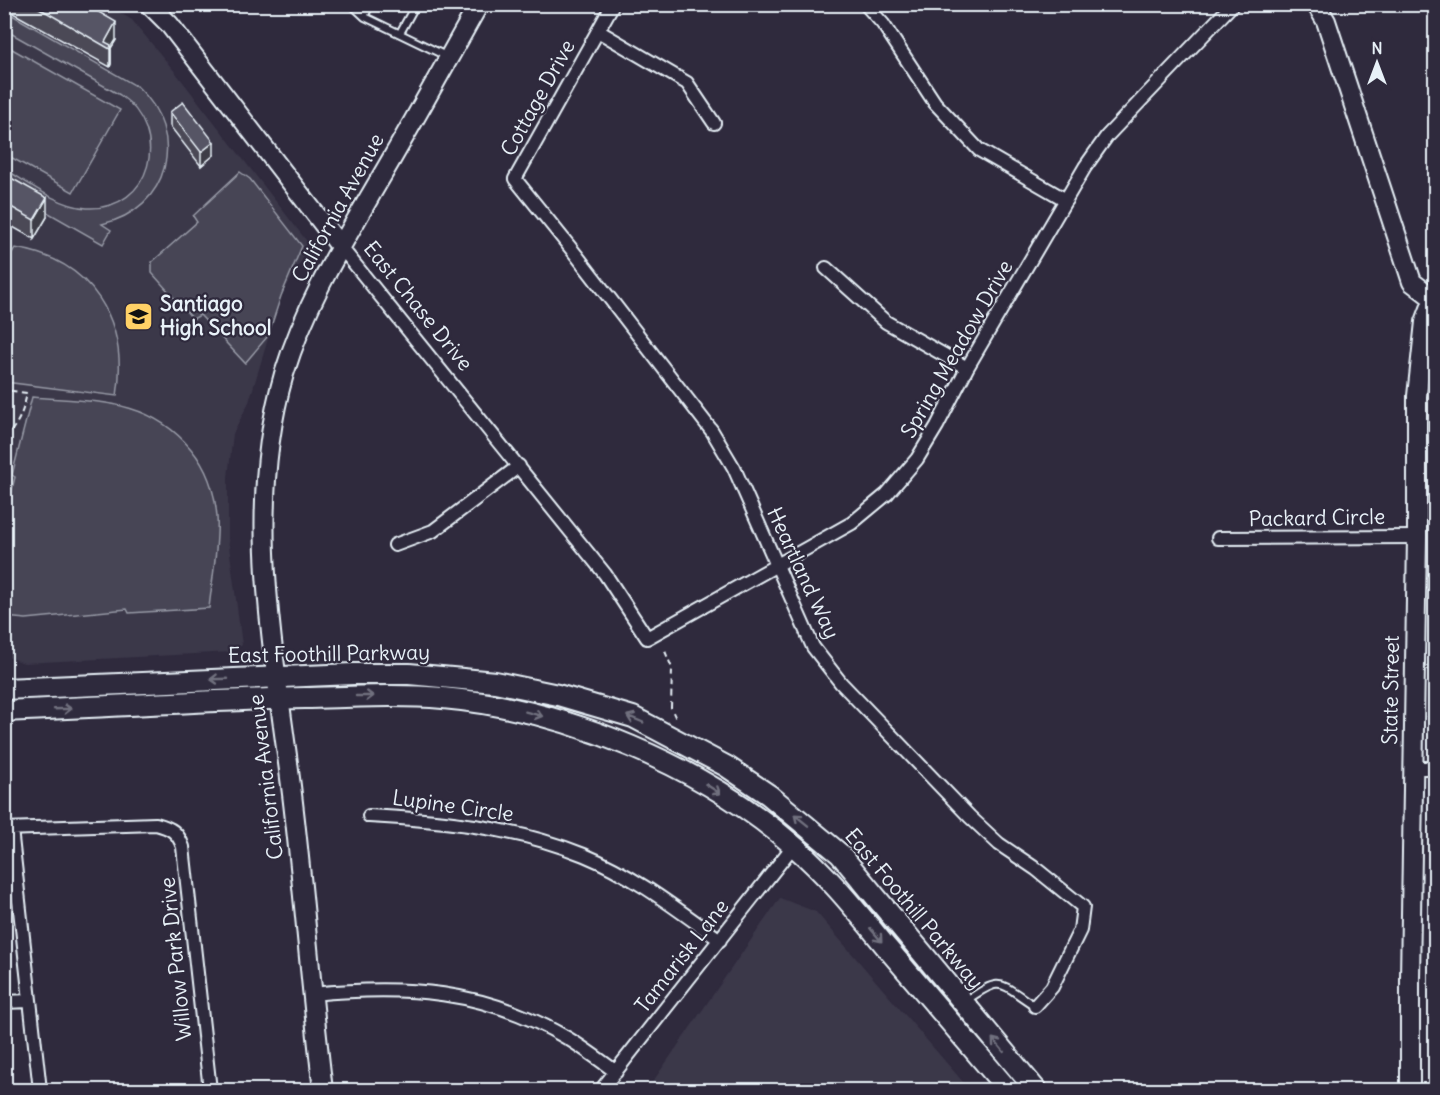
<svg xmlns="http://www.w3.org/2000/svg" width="1440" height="1095" font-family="Delius,sans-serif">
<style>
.built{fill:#3b3749}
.green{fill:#464455;stroke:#979aa6;stroke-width:1.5}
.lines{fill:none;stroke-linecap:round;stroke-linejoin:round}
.lane-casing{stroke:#e8f1f8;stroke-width:10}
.street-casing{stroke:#e8f1f8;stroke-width:16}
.secondary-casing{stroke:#e8f1f8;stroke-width:22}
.primary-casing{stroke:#e8f1f8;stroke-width:24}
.path{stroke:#e8f1f8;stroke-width:2;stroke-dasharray:6 4.5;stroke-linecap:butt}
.lane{stroke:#2f2a3d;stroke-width:6}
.street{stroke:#2f2a3d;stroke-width:12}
.secondary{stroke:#2f2a3d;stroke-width:18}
.primary{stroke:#2f2a3d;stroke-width:20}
.wall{fill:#4b4957;stroke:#e8f1f8;stroke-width:1.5}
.shaded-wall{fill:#3d3c47;stroke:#e8f1f8;stroke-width:1.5}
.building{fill:#575565;stroke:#e8f1f8;stroke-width:1.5}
.oneway{stroke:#70707e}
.labels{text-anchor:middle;stroke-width:4.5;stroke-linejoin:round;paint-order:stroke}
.street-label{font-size:21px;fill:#e8f1f8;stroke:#2f2a3d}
.poi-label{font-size:21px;font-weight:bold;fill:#e8f1f8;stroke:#2f2a3d;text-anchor:start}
</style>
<rect width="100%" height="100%" fill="#2f2a3d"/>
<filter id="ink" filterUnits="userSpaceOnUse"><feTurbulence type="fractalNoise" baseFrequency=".0167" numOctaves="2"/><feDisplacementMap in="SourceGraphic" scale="12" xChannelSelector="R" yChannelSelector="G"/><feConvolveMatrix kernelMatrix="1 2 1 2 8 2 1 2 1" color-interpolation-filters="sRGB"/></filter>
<g filter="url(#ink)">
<path class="built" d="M5 5H107L132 20 176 73 309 244 306 254 281 296 249 402 233 434 228 477V538L242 645 232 652 24 663 5 656Z
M780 898 816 912 970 1090H647Z"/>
<path class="green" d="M5 11 138 87C188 134 170 209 102 224L111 230 103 244 5 188V169C28 183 60 207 87 208 152 211 172 131 120 95L5 30Z
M5 45 120 110 73 192 5 154Z
M240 172 250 179 302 246 281 296 268 336 245 363 200 315 193 319 152 273V262L197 222 193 216Z
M15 248C92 260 129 321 117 396L5 382V273L9 257Z
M32 397C93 402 148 397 191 449 207 468 215 492 217 517 219 544 212 580 209 608L129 613 127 609 26 619 5 617V517L15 477 12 475Z"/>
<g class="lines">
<defs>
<path id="lane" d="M351 4 365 17 448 57
M364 16 371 4
M400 33 416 4
M966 1001C1003 975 999 983 1035 1006"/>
<path id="street" d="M613 4 515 179 577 256 712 431 734 468 813 647 841 683 970 817 999 844 1036 869 1083 907 1080 930 1052 987 1035 1006
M865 4 883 24 935 103 979 150 1066 200
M598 31 687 83 714 123
M340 246 605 574 647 638 852 523 887 494 917 459 937 426 967 368 1085 167 1107 136 1233 4
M826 268 886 322 967 368
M1218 538 1417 537
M395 545 433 531 519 466
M1412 768H1436
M369 816C442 820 515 827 584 855 633 875 677 909 720 940
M4 829 156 824C171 828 178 832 183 847L210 1090
M11 829 40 1090
M312 994C405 985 484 989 567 1038 584 1048 600 1060 616 1072
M4 1002 30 1001
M601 1090 794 845"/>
<path id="secondary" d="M149 4 169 24 340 246
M1316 4 1326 21 1412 282 1433 298
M323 1090C311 992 304 893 292 794 275 655 244 512 284 374 305 305 341 246 377 184 412 125 445 64 479 4
M1410 1090V978L1417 537V396L1425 322 1436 293"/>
<path id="primary" d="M4 689 353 674H409L495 682 558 695 633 717 726 766 769 795 840 854 1036 1090
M4 711C105 707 205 700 305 698 351 697 397 694 443 698 566 709 703 766 795 847 830 877 859 914 888 949 928 996 968 1043 1008 1090"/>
</defs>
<use href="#lane" class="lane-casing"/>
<use href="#street" class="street-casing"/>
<use href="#secondary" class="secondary-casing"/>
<use href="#primary" class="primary-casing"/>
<path class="path" d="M4 439C19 424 23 412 27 393L5 390
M665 651 672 668 671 708 677 721"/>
<use href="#lane" class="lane"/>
<use href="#street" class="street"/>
<use href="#secondary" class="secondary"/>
<use href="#primary" class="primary"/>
</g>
<path class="wall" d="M4 4H85L116 40 111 48V64L110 67 4 8Z
M170 112 214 155 201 166 170 126Z
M4 174 47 217 34 239 4 222Z"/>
<path class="shaded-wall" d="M116 22V40L111 48V64L110 67V49L105 42Z
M214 142V155L201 166V152Z
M47 198V217L34 239V220Z"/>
<path class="building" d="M32 4H85L116 22 105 42 111 45 110 49Z
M183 102 214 142 201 152 170 112Z
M4 174 47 198 34 220 4 203Z"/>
<defs><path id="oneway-shaft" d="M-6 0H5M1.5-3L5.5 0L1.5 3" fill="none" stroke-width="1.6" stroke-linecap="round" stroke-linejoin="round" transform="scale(1.5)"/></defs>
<g class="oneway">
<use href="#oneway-shaft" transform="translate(219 679) rotate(178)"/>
<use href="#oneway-shaft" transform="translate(365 696)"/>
<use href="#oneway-shaft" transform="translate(63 709) rotate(-2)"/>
<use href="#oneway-shaft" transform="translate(534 714) rotate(15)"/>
<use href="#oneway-shaft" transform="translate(635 719) rotate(-157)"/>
<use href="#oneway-shaft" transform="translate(713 789) rotate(33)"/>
<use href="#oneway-shaft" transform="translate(801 820) rotate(-141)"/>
<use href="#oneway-shaft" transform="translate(876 935) rotate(50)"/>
<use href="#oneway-shaft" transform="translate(998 1045) rotate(-130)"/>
</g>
</g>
<defs>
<symbol id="school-square" viewBox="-11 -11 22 22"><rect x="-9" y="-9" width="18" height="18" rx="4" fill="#ffd166" stroke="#2f2a3d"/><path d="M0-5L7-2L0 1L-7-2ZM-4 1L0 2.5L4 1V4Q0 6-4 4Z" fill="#111"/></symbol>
</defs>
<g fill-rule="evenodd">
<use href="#school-square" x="122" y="300" width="33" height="33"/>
</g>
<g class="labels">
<g class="street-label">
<text transform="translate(538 98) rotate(-61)" y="7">Cottage Drive</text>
<text transform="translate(338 208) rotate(-61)" y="7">California Avenue</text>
<text transform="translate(418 306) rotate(51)" y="7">East Chase Drive</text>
<text transform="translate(957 349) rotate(-60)" y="7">Spring Meadow Drive</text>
<text transform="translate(1317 518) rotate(-1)" y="7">Packard Circle</text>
<text transform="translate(803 573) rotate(65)" y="7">Heartland Way</text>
<text transform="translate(329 654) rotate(-1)" y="7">East Foothill Parkway</text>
<text transform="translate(1391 690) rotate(-89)" y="7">State Street</text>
<text transform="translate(266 777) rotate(-97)" y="7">California Avenue</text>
<text transform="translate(453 806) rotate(8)" y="7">Lupine Circle</text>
<text transform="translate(914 909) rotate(50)" y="7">East Foothill Parkway</text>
<text transform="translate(682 956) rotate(-52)" y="7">Tamarisk Lane</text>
<text transform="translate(176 959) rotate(-96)" y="7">Willow Park Drive</text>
</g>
<g class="poi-label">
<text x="160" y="311">Santiago<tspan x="160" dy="24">High School</tspan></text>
</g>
</g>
<rect width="1440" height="1095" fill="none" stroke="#2f2a3d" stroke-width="24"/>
<rect x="12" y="12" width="1416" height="1071" fill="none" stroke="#e8f1f8" stroke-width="2" filter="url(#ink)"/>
<g transform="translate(1377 63)" stroke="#2f2a3d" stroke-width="4.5" paint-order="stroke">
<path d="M0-4.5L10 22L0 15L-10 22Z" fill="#e8f1f8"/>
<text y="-9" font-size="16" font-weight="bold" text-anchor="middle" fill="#e8f1f8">N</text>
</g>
</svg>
